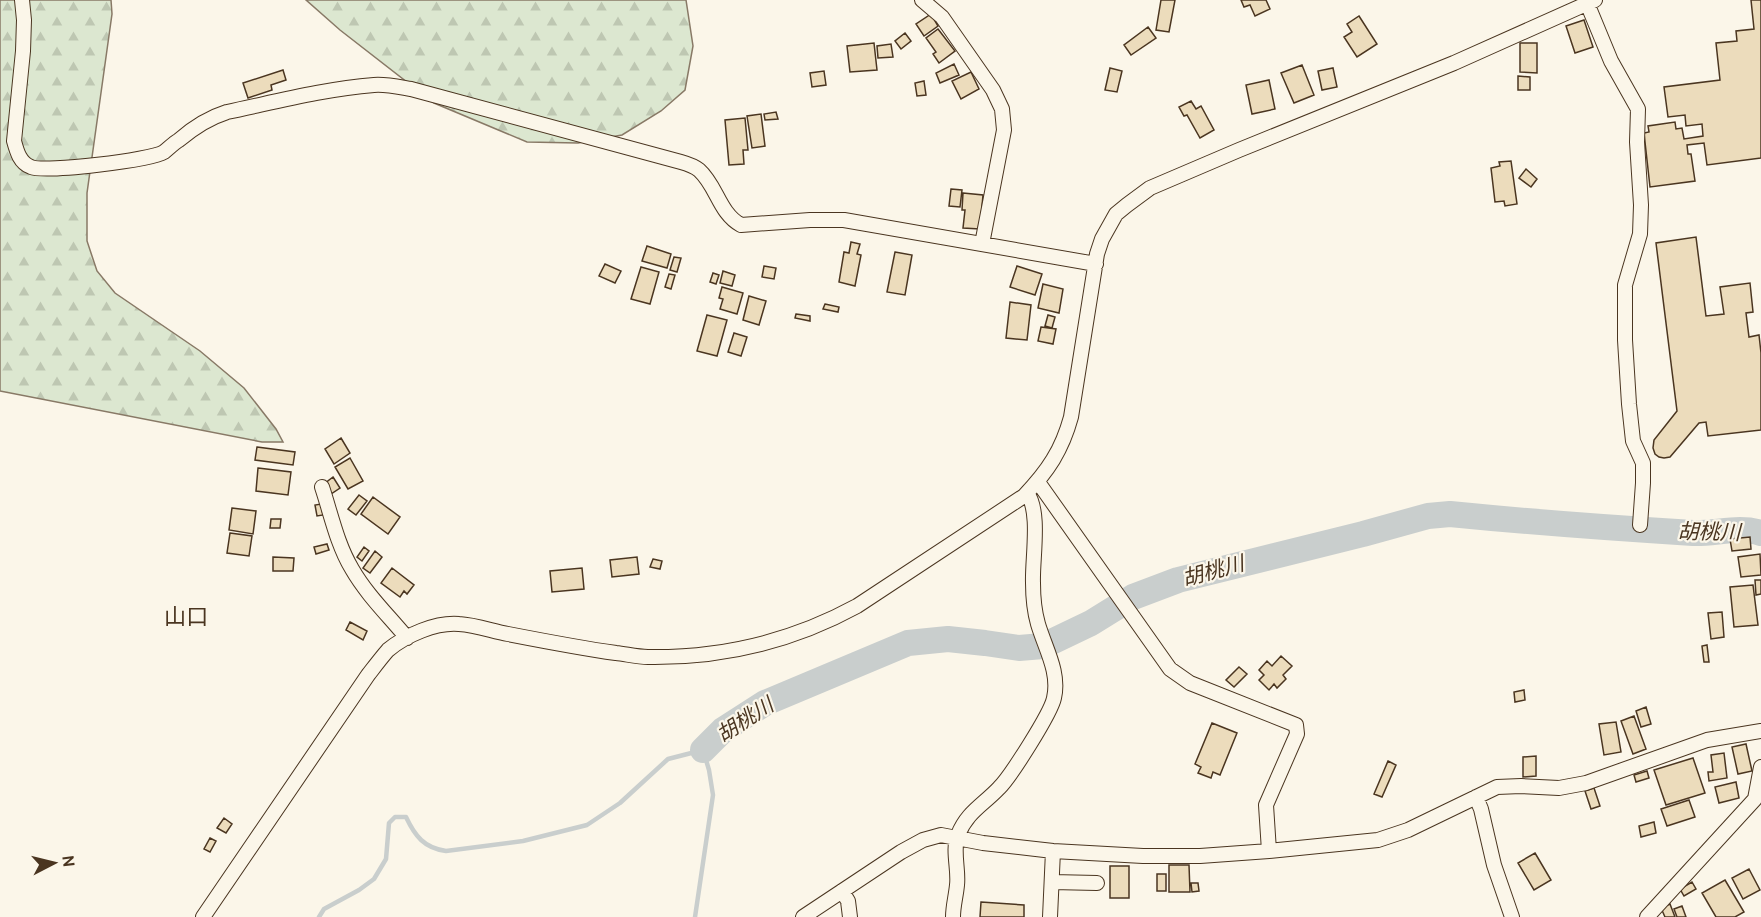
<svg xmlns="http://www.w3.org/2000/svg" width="1761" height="917" font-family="Cabin,'Noto Sans JP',sans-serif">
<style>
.forest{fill:url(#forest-firs);stroke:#887966;stroke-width:1.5}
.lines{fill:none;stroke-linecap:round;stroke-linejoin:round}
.stream{stroke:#c9cecd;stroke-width:4.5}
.river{stroke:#c9cecd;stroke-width:26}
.building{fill:#ecdcbc;stroke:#4a3520;stroke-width:1.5}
.minor-casing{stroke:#4a3520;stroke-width:16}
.minor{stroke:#fbf6e9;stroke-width:14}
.labels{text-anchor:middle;stroke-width:4.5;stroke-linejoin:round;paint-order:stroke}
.water-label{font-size:21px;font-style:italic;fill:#4a3520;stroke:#fbf6e9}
.quarter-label{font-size:22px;fill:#4a3520;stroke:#fbf6e9}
</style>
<defs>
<pattern id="forest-firs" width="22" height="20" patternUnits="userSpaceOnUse" patternTransform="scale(1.5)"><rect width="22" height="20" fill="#dce7d0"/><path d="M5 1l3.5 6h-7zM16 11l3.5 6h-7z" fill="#bec7b2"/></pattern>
</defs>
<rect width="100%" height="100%" fill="#fbf6e9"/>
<path class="forest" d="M0 0H111L112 14 106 57 87 193V241L97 271 115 293 200 351 244 388 276 429 283 442H262L0 391Z
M306 0H686L693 46 685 90 661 111 622 135 578 143 527 142 434 103 340 30Z"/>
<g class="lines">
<path class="stream" d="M319 917 324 909 359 890 374 879 386 859 389 823 395 817H406C415 836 424 848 446 851L523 841 587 825 620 803 668 759 703 750 709 770 713 795 695 917"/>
<path class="river" d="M703 750 723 730 765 703 908 643 948 639 985 643 1019 648 1043 646 1091 623 1133 597 1178 580 1363 534 1428 516 1450 514C1530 522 1611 528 1693 533 1715 534 1739 526 1761 533"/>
</g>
<path class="building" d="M1161 0H1175L1169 32 1156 30Z
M1241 0H1266L1270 9 1255 16 1250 5 1244 7Z
M1751 0H1761V158L1707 165 1704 143 1687 145 1688 154H1691L1695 181 1650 187 1644 133 1649 132 1648 126 1675 122 1676 129 1682 128 1684 139 1703 136 1702 124 1686 126 1685 115 1668 117 1664 87 1720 80 1716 43 1737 41 1736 31 1754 29Z
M931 14 938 26 924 36 916 24Z
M1359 16 1377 44 1357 57 1344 37 1352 32 1347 24Z
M1584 20 1593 47 1575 53 1566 26Z
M1148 27 1156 38 1131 55 1124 45Z
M938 29 955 51 939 63 933 54 936 52 926 38Z
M905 33 911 41 901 49 895 41Z
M874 43 877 70 850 72 847 46Z
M1520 43H1537V73L1520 72Z
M891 44 893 57 878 58 877 46Z
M954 64 959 75 940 83 936 73Z
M1302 65 1314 95 1294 103 1281 73Z
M1110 68 1122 71 1117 92 1105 90Z
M1333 68 1337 87 1322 90 1318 71Z
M283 70 286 80 271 85 272 90 248 98 243 83Z
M824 71 826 85 812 87 810 73Z
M971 72 979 89 961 99 952 81Z
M1518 76 1530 77V90H1518Z
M1269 80 1275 109 1252 114 1246 85Z
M924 81 926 95 917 96 915 83Z
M1191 101 1196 109 1201 106 1214 130 1200 138 1187 115 1184 116 1179 107Z
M776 112 778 119 765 120 764 114Z
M761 114 765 146 752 148 747 116Z
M745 118 748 150H743L744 164 729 165 725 120Z
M1511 161 1517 204 1505 206 1504 201 1495 202 1491 168 1500 166 1499 162Z
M1526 169 1537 179 1531 187 1519 178Z
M951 189 962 190 960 207 949 206Z
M963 193 983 195 980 229 963 228 965 210H962Z
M1696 237 1706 316 1724 314 1720 287 1750 283 1753 312 1746 313 1749 337 1759 335 1761 353V430L1708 436 1706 422 1699 423 1670 457 1664 458 1659 457 1655 454 1653 448 1654 440 1677 411 1656 243Z
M851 242 860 244 857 254 861 255 855 286 839 282 844 252 849 253Z
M647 246 671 254 667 268 642 261Z
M895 252 912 255 905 295 887 292Z
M674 257 681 258 677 272 670 270Z
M605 264 621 271 615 283 599 276Z
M764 266 776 268 774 279 762 277Z
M1017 266 1042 274 1035 295 1010 287Z
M641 267 659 272 650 304 631 299Z
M723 271 735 275 732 286 720 283Z
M713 273 719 275 716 284 710 282Z
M669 274 675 275 671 289 665 287Z
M1043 284 1063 289 1059 313 1038 308Z
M722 287 743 293 737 314 720 309 723 299 719 298Z
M749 296 766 301 759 325 743 320Z
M1010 302 1031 305 1027 340 1006 338Z
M825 304 839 307 838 312 823 309Z
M796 314 810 316V321L795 318Z
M707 315 727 320 717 356 697 351Z
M1048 315 1055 317 1052 328 1045 326Z
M1041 327 1056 329 1053 344 1038 341Z
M734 333 747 337 741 356 728 352Z
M341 438 350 453 334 464 325 449Z
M257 447 295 452 293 465 255 460Z
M350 458 363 481 348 489 335 467Z
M258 468 291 472 288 495 256 491Z
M333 477 340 488 331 494 324 484Z
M359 495 367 501 356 515 348 509Z
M373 497 400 517 388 534 361 514Z
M321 504 323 515 317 516 315 505Z
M232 508 256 511 253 534 229 530Z
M271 519H281L280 528H270Z
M230 533 252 536 249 556 227 553Z
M1750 537 1751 549 1732 551 1730 539Z
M327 544 329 550 316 554 314 547Z
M364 547 369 551 362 561 357 557Z
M375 551 382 557 370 573 363 568Z
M1760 554 1761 575 1741 577 1738 557Z
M273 557 294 558 293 571H273Z
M637 557 639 574 612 577 610 560Z
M653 559 662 561 660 569 650 567Z
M392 568 414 585 407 594 404 591 400 597 381 583Z
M582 568 584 589 552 592 550 571Z
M1755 580H1761V594L1756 595Z
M1753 585 1758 625 1734 627 1730 587Z
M1722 612 1724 637 1711 639 1708 613Z
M350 622 367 631 363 640 346 630Z
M1707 645 1709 662H1704L1702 646Z
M1281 656 1292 666 1283 675 1286 679 1277 688 1274 684 1269 690 1259 680 1264 675 1259 670 1267 661 1272 666Z
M1239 667 1247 674 1234 687 1226 680Z
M1524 690 1525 700 1515 702 1514 692Z
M1646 707 1651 724 1641 727 1636 711Z
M1634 716 1646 749 1633 754 1621 721Z
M1616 722 1621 752 1604 755 1599 724Z
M1212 723 1237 733 1220 775 1213 772 1211 778 1198 773 1201 767 1195 764Z
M1746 744 1752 771 1738 774 1732 747Z
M1724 753 1727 778 1709 781 1708 772H1713L1711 755Z
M1536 756V776L1523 777V757Z
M1693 758 1705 793 1666 805 1654 770Z
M1388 761 1396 765 1382 797 1374 794Z
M1647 771 1649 778 1636 782 1634 775Z
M1736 782 1739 798 1719 803 1715 787Z
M1594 788 1600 806 1591 809 1585 791Z
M1689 800 1695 817 1667 826 1661 809Z
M224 818 232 824 226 833 217 828Z
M1654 822 1656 833 1641 837 1639 826Z
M210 838 216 841 210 852 204 849Z
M1535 853 1551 880 1534 890 1518 863Z
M1169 865H1189L1190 892H1169Z
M1110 866H1129V898H1110Z
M1749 869 1760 890 1743 899 1732 878Z
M1157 874H1166V891H1157Z
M1725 880 1744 912 1735 917H1716L1702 893Z
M1692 882 1696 889 1684 896 1680 889Z
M1191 883H1198L1199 891 1192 892Z
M981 902 1024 905V917H980Z
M1670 904 1675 917H1665L1661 908Z
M1682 906 1686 917H1677L1674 909Z"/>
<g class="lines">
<defs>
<path id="minor" d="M22 0 24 20 23 51 14 141C17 152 20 163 31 167 45 173 151 160 164 152 169 148 174 143 179 140 193 128 208 118 227 112 275 102 324 89 374 85 386 84 399 87 411 89L681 162C688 164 694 166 699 170 717 186 719 213 741 225L810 220H844L1096 264
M922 0 942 17 993 90 1002 109 1004 130 982 244
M1587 3 1611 61 1638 109 1637 142 1641 205 1640 234 1625 285V340L1629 404 1633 441 1643 463V483L1640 525
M1038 482 1170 669 1190 683 1296 725 1297 734 1266 805 1269 851
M322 487C331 514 337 544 352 569 367 595 388 615 407 638
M1476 797 1481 809 1494 865 1512 917
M1052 882 1097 883
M842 891 848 901 850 917
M203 917 368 675C375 666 381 658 388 650 406 635 436 622 459 624 476 625 492 631 508 634 544 641 580 648 616 653 626 654 637 657 648 657 721 658 793 641 857 606L1024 496C1048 471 1062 450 1071 417L1097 254 1102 239 1116 214 1127 205 1150 188 1239 150 1454 63 1595 0
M803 917 901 852 923 840 941 835 983 843 1053 851 1143 856H1200L1269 851 1378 840 1408 830 1497 787 1521 786 1559 788 1586 783 1707 740 1761 731
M953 917C953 906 956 896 957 885 959 870 952 850 958 835 967 812 983 805 999 788 1011 776 1051 713 1054 698 1060 672 1045 648 1038 624 1034 610 1033 597 1033 583 1032 559 1041 512 1027 493
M1050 917 1053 851
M1647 917 1755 799 1761 767"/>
</defs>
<use href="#minor" class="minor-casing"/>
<use href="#minor" class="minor"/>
</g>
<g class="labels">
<g class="water-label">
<text transform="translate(1709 532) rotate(1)" y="7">胡桃川</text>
<text transform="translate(1213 571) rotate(-15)" y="7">胡桃川</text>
<text transform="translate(745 720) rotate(-33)" y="7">胡桃川</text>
</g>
<g class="quarter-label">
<text x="186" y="624">山口</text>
</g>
</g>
<g transform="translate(54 863) rotate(83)" stroke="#fbf6e9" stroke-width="4.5" paint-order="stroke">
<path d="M0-4.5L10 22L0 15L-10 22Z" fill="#4a3520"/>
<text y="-9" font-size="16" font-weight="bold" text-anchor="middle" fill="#4a3520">N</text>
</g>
</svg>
